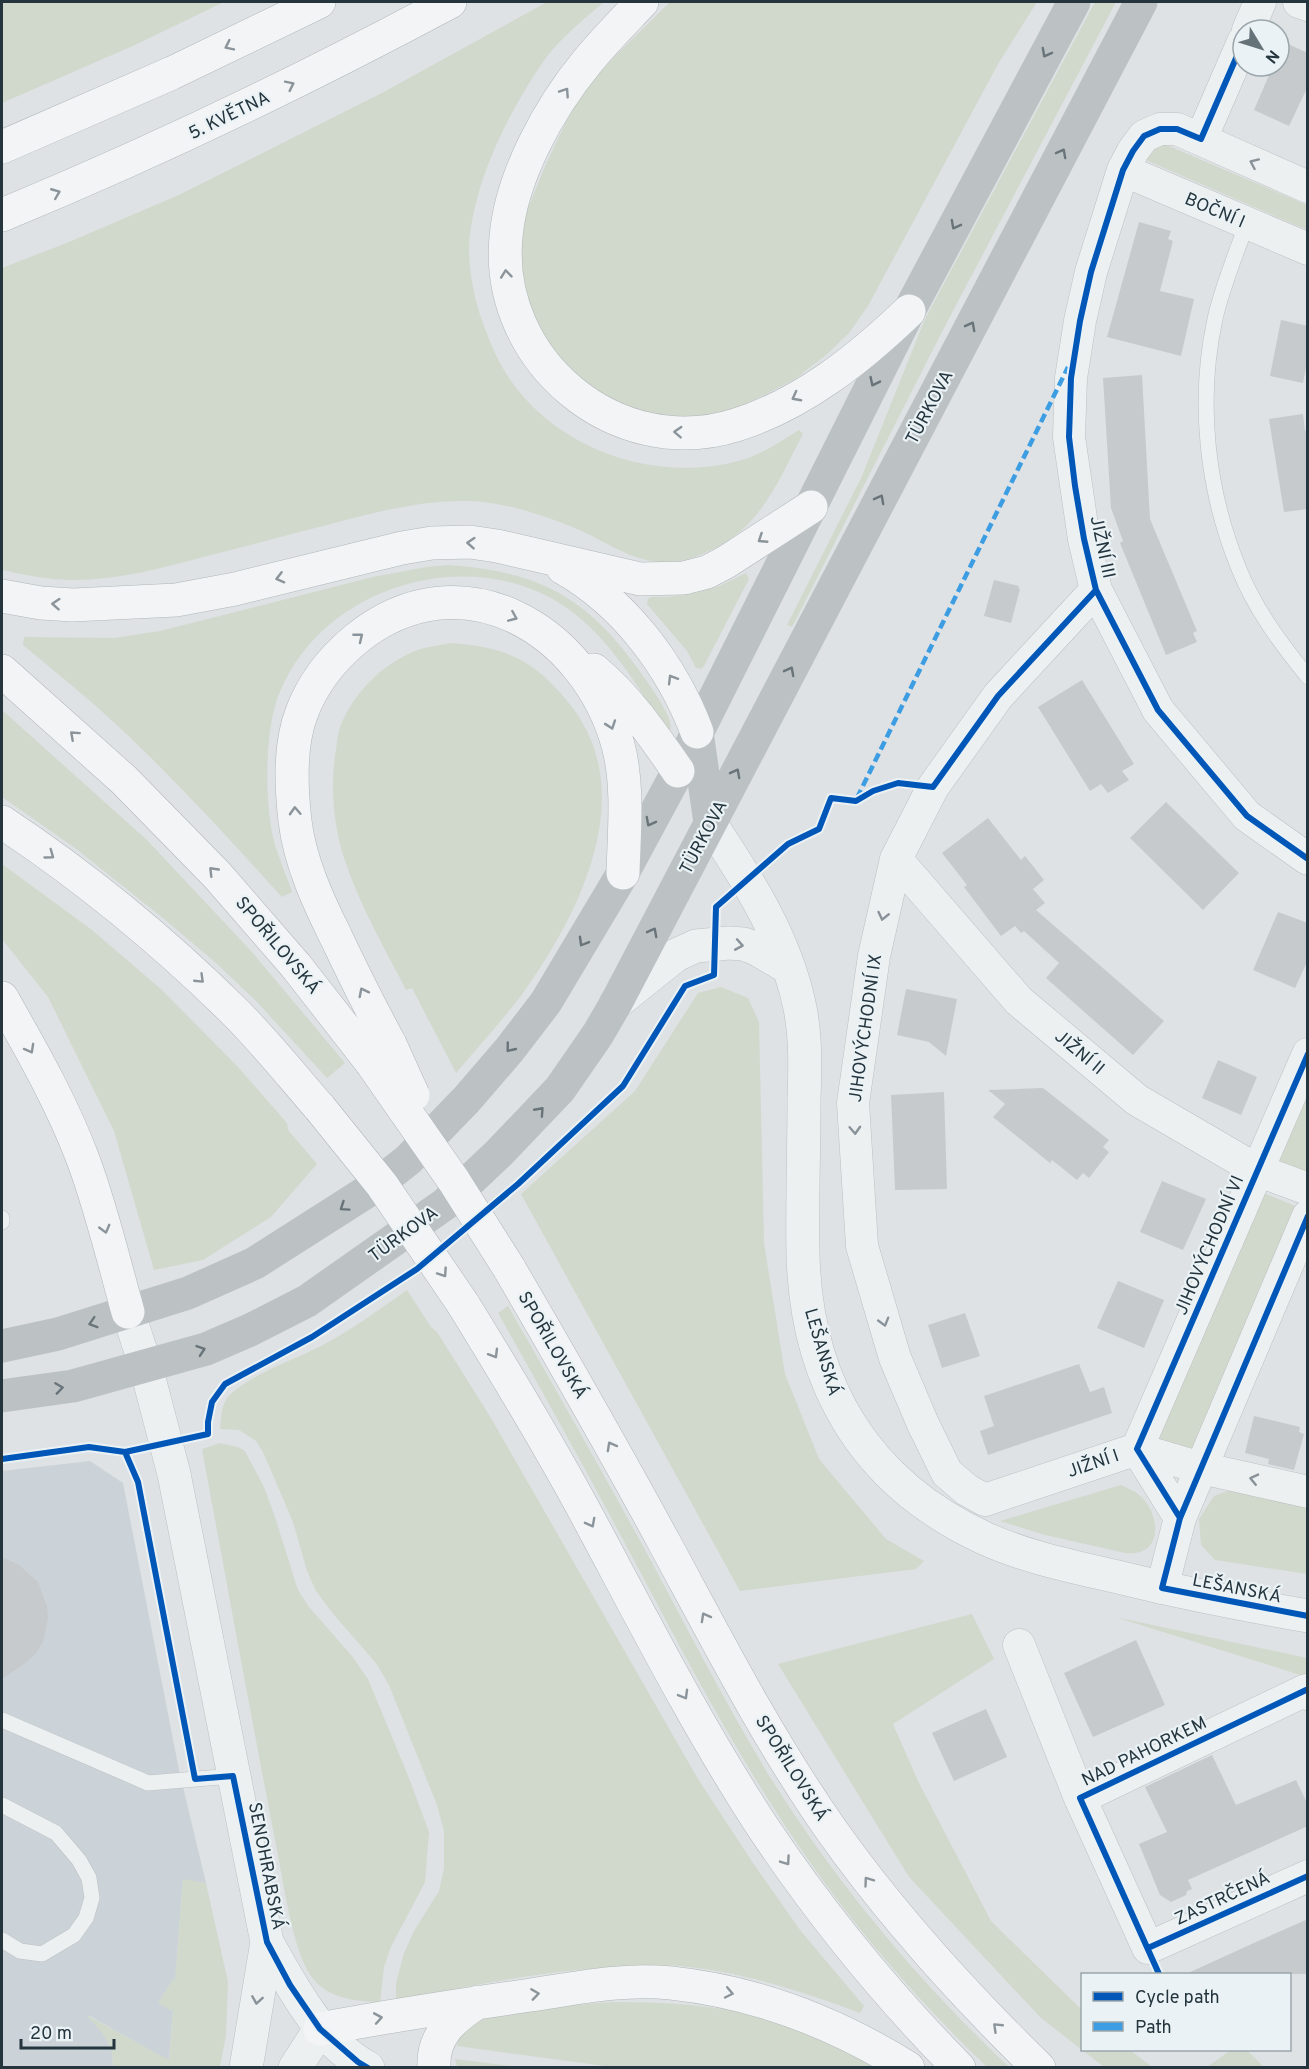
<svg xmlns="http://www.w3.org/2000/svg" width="1309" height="2069" font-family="Overpass,sans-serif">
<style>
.built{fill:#cbd3d8}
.green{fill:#d1d9cd}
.building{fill:#c6cacc}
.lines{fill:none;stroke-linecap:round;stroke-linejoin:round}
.service-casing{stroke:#bcc0c2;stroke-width:16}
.minor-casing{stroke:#bcc0c2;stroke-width:33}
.tertiary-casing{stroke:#bcc0c2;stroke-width:34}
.trunk-casing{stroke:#b0b6b9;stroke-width:34}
.service{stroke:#edf0f1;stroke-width:15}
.minor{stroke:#edf0f1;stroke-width:32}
.tertiary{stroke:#edf0f1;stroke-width:33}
.secondary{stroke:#bcc2c4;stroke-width:33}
.trunk{stroke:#f2f4f5;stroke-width:33}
.trunk-bridge-casing{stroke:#b0b6b9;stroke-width:34;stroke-linecap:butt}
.trunk-bridge{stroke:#f2f4f5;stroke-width:33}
.quiet{stroke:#3c9de3;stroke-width:4.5;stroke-dasharray:9 4.5;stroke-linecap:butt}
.cycleway-casing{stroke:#eaf2f5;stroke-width:10}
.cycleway{stroke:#0057b8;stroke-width:6}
.oneway{stroke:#8b949a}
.oneway2{stroke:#68747a}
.oneway3{stroke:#889298}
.labels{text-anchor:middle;stroke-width:4.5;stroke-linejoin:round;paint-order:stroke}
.street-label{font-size:18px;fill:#24353e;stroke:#eaf2f5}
</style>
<rect width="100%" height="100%" fill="#dee2e4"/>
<path class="built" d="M90 1461 123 1483 179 1770 206 1883 183 1880 169 2061 88 2015 107 2037 112 2048 113 2067H2V1471Z"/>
<path class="green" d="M2 2H224L135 45 2 103Z
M547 2H604C583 20 559 39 543 62 510 110 480 170 471 227 465 263 474 301 487 334 493 349 500 365 509 378 559 452 659 484 742 460 763 454 781 441 799 430L803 434C774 490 757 536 692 558 646 573 616 546 577 529 544 515 504 502 468 501 424 500 381 511 338 522 295 533 251 545 207 556 163 568 119 580 73 580 50 580 25 575 2 570V268L69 242 181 194 380 94Z
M670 2H1037L998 64 868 306 849 333 826 355 795 379 743 406 712 415 684 417 653 415 627 408 574 375 540 334 521 278 519 244 526 213 546 164 571 111 589 85 615 56Z
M1095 2H1116L944 328 792 627 787 625 862 476 925 319Z
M1155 140 1307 205V230L1148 161 1145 153Z
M449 565C546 572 591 601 646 680 654 692 671 715 671 728L669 730 663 728C638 685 609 638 567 608 467 538 307 590 274 710 265 746 265 810 275 845 280 861 287 877 292 892L282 897C223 832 163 766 97 707 73 686 48 666 23 645L24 637 114 638 160 631 373 577 426 567Z
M746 573 749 579 704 666 701 669 696 668 687 651 647 604 648 599 651 597H667L690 594 717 587Z
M451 643C505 647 533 659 568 702 642 791 580 913 523 993 502 1021 478 1047 456 1073L412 988 406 990C384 947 359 904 344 858 333 822 330 786 336 749 337 742 338 734 340 727 354 691 387 659 424 648 433 646 442 645 451 643Z
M2 710 147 840 252 952 345 1063 327 1078 256 1001 216 963 163 918 75 848 2 797Z
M2 864 92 930 162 990 239 1068 287 1123 288 1130 317 1164 271 1217 203 1260 154 1270 114 1131 48 997 2 939Z
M721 987 748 998 759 1022 764 1243 785 1374 819 1459 886 1539 924 1561 916 1569 740 1591 521 1194 635 1091 698 993Z
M1307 1079V1184L1269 1169Z
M1259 1191 1302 1209 1196 1451 1157 1440Z
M407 1290 431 1327 437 1332 491 1418 698 1779 753 1863 800 1930 864 2006 860 2013C802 1991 742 1972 680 1966 667 1965 652 1966 639 1967 557 1967 477 1985 396 2000V1983L404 1953 414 1931 439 1891 444 1869V1831L437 1805 389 1685 376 1663 334 1615 316 1591 307 1571 293 1522 263 1452 256 1441 239 1430 220 1429C221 1419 221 1407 227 1398 243 1378 295 1359 319 1347 350 1331 379 1310 407 1290Z
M508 1306C556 1390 604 1474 650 1559 689 1632 727 1706 770 1777 837 1884 918 1981 1009 2067H987C921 2004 859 1933 807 1858 742 1765 689 1664 636 1564 591 1479 545 1396 498 1313Z
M220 1443 238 1447 245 1451 264 1487 275 1517 298 1590 309 1607 352 1656 368 1679 409 1778 429 1832 425 1882 391 1947 384 1967 380 2002C355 2001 327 1999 311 1976 292 1950 282 1873 275 1840 250 1710 226 1580 202 1449Z
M1121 1485C1127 1488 1133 1490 1138 1494 1161 1512 1165 1557 1125 1553L1045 1535 1000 1521Z
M1235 1488 1307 1506V1574L1215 1560 1201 1545 1199 1519 1214 1496Z
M972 1614 994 1659 893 1724 919 1783 991 1921 1082 2010V2050H1130L1152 2067H1104L1041 2018 909 1877 778 1664Z
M1115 1617 1307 1658V1677Z
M183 1879 206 1883 228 1982 226 2035 220 2067H113C114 2043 101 2031 85 2014L169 2060 173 2009 171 2011 158 2003 173 1979 175 1980Z
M612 2002C678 2002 734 2006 797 2028 827 2039 857 2055 886 2067L620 2068 457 2046 459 2038 475 2020 548 2007Z
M1231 2050H1247L1264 2067H1207Z
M455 2059 518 2067H457Z"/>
<path class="building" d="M1283 42 1308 53V86L1289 126 1254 110 1273 66H1279V52Z
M1139 222 1171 231 1168 239 1173 241 1160 291 1194 299 1181 356 1107 337Z
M1281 320 1308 326V357L1303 383 1270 376Z
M1142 375 1150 519 1197 631 1193 633 1197 642 1166 655 1120 543 1123 541 1111 508 1103 378Z
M1303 414 1305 431 1308 430V509L1284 512 1269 419Z
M994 580 1019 586 1018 588 1020 589 1011 623 984 616Z
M1082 680 1134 764 1122 771 1129 780 1108 793 1101 784 1090 791 1038 707Z
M1166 802 1239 873 1203 910 1130 838Z
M988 818 1021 860 1025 856 1044 880 1033 889 1045 903 1036 910 1164 1021 1133 1055 1046 978 1059 963 1024 931 1021 933 1015 926 1001 936 964 887 967 885 942 853Z
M1278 912 1308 923V960L1295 988 1253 970Z
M906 989 957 999 946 1056 929 1042 897 1035Z
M1218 1060 1257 1077 1241 1115 1202 1098Z
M1043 1088 1109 1140 1103 1147 1109 1152 1089 1178 1083 1173 1077 1180 1052 1160 1050 1163 993 1117 1005 1104 988 1090Z
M944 1092 947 1189 895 1190 891 1095Z
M1162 1181 1206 1199 1183 1250 1140 1232Z
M1118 1281 1164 1300 1144 1348 1097 1328Z
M965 1313 980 1356 942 1368 928 1325Z
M1079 1364 1090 1392 1104 1387 1112 1413 988 1455 980 1431 994 1426 984 1396Z
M1254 1416 1300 1427 1299 1432 1304 1434 1294 1470 1268 1464 1269 1459 1245 1453Z
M2 1557 19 1565 38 1582 47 1606 48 1618 43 1642 36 1653 27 1662 2 1679Z
M1136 1640 1165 1705 1093 1737 1064 1673Z
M986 1709 1007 1757 954 1781 932 1733Z
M1212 1755 1236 1805 1296 1780 1308 1805V1826L1188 1880 1192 1889 1187 1891 1186 1895 1171 1902 1160 1895 1139 1844 1167 1832 1145 1787Z
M1308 1919V1974H1186L1256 1942Z"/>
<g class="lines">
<defs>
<path id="service" d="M1247 223C1236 254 1222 287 1215 319 1197 402 1207 491 1239 569 1255 609 1281 644 1308 677
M2 1218V1222
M2 1720 148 1783 233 1776
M2 1805 56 1833 79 1860 89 1878 92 1898 86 1918 74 1935 42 1954 20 1951 2 1940"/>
<path id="minor" d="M1299 2 1308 5
M1248 30 1260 2
M1201 139 1243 42
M1123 170 1308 249
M1308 187 1177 129H1160L1144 136 1133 151 1123 170 1091 272 1080 321 1071 378 1069 437 1084 539 1096 590 1158 710 1247 816 1308 859
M1096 590 998 696 933 787 896 859 874 956 853 1103 862 1246 895 1358 923 1424 947 1473 967 1490 985 1500 1137 1449 1201 1468 1308 1492
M896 859 1019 1001 1137 1100 1257 1170 1308 1189
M1137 1449 1308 1054
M1137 1449 1180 1518
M1162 1588 1180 1518 1308 1216
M1019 1645 1080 1798 1148 1948 1308 1876
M1080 1798 1306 1690 1308 1694"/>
<path id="tertiary" d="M710 823C748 880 786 939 800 1008 806 1038 805 1069 804 1099 804 1151 802 1203 803 1254 806 1384 865 1483 984 1538 1028 1558 1075 1567 1122 1578 1183 1593 1245 1605 1308 1616
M616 1003 676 955 696 946 729 943 743 944 755 948 789 968
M128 1312 146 1367 174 1474 267 1942C293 1989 320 2041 368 2068
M246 2068 267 1942
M295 2068 320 2029"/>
<path id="trunk" d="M642 2C624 21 604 41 587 62 549 108 511 177 506 237 494 360 616 463 736 425 803 404 860 358 909 311
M2 147 172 73 319 2
M2 215C155 152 304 80 450 2
M563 568C625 603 672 666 697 732
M2 596 41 603 73 605 176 600 235 589 402 548 432 543 470 542 497 546 640 579 684 578 707 572 726 562 811 507
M594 670C628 698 653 735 678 771
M2 671 124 780 217 875 296 966 371 1062
M2 822C85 877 164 942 235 1012 265 1042 292 1076 320 1108
M2 998C32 1051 63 1105 84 1162 102 1211 114 1262 128 1312
M390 1044C371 1009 353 973 336 937 318 901 300 862 295 821 291 786 289 745 302 712 313 683 333 658 356 639 461 554 586 629 618 745 629 786 624 832 623 873
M509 1268C562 1359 614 1450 664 1542 717 1640 768 1740 832 1831 893 1917 963 1994 1039 2068
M463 1304C505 1372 546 1440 584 1510 641 1616 696 1725 762 1826 820 1913 885 1993 959 2068
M320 2029C390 2016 461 2005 531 1995 577 1988 625 1978 671 1983 756 1992 836 2023 908 2068
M434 2068C432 2036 453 2018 478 2002"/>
</defs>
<use href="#service" class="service-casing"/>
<use href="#minor" class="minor-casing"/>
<use href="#tertiary" class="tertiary-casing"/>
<use href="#trunk" class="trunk-casing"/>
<use href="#service" class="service"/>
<use href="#minor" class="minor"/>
<use href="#tertiary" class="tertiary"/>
<path class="secondary" d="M697 732 710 823
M2 1346 58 1334 188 1293 255 1263 371 1189 408 1160 467 1099 510 1049 546 1002 623 873 678 771 909 311 1074 2
M2 1396 73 1386 206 1349 250 1330 307 1301 445 1204 499 1153 560 1089 598 1034 616 1003 1141 2"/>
<use href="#trunk" class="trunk"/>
<defs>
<path id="trunk-bridge" d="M390 1044 413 1095
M371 1062 454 1181 509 1268
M320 1108 382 1185 463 1304"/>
</defs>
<use href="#trunk-bridge" class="trunk-bridge-casing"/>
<use href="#trunk-bridge" class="trunk-bridge"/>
<path class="quiet" d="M857 798 1068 367"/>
<defs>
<path id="cycleway" d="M1243 42 1201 139 1177 129H1160L1144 136 1133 151 1123 170 1091 272 1080 321 1071 378 1069 437 1075 486 1084 539 1096 590 1158 710 1247 816 1308 859
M1308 1216 1180 1518 1162 1588 1308 1616
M125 1452 138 1482 195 1779 233 1776 267 1942 290 1985 320 2029 358 2062 368 2068
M2 1459 89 1447 125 1452 208 1434V1422L212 1402 225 1384 312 1337 417 1269 518 1184 623 1086 685 986 714 975 716 907 788 844 819 829 831 798 856 801 873 791 898 783 933 787 998 696 1096 590
M1180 1518 1137 1449 1308 1054
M1148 1948 1308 1876
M1159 1974 1080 1798 1306 1690"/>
</defs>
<use href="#cycleway" class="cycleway-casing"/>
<use href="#cycleway" class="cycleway"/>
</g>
<defs><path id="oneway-chevron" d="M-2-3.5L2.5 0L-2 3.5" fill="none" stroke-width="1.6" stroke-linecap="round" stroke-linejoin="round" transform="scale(1.5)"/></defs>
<g class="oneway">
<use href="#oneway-chevron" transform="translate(229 46) rotate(154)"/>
<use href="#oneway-chevron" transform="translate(290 85) rotate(-26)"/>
<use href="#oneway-chevron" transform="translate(565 92) rotate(-56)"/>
<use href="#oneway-chevron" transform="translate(56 193) rotate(-22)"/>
<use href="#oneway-chevron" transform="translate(506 274) rotate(-96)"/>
<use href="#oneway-chevron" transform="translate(796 397) rotate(152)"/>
<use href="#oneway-chevron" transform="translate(678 432) rotate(-177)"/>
<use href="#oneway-chevron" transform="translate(762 539) rotate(147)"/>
<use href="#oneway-chevron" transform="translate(471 543) rotate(-176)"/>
<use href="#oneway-chevron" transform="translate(280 578) rotate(166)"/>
<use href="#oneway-chevron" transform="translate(56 604) rotate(-176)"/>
<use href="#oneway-chevron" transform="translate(513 617) rotate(23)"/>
<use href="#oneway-chevron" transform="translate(359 637) rotate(-39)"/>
<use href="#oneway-chevron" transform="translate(672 679) rotate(-121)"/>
<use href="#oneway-chevron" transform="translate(611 725) rotate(71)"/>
<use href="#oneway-chevron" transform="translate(74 735) rotate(-138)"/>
<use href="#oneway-chevron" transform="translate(295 811) rotate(-93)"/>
<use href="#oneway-chevron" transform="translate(50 855) rotate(36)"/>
<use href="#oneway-chevron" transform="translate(213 871) rotate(-134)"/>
<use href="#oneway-chevron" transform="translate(200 979) rotate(44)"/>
<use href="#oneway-chevron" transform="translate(363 992) rotate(-117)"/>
<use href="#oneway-chevron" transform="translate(30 1049) rotate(61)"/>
<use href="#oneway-chevron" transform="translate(105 1229) rotate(75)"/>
<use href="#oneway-chevron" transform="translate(443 1273) rotate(56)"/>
<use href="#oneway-chevron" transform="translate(494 1354) rotate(59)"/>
<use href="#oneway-chevron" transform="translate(611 1446) rotate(-119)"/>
<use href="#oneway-chevron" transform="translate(591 1523) rotate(62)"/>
<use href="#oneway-chevron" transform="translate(705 1617) rotate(-119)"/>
<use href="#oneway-chevron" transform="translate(684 1695) rotate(60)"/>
<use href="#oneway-chevron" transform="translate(786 1861) rotate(55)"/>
<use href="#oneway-chevron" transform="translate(868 1881) rotate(-126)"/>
<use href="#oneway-chevron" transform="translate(729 1993) rotate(12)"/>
<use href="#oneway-chevron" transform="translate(535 1994) rotate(-8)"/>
<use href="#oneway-chevron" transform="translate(378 2018) rotate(-10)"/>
<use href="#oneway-chevron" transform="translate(997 2027) rotate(-136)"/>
</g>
<g class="oneway2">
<use href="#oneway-chevron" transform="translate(1046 53) rotate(118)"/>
<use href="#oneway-chevron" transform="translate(1062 153) rotate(-62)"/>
<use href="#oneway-chevron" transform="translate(955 225) rotate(118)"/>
<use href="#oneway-chevron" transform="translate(971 326) rotate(-62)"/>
<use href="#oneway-chevron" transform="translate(874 382) rotate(116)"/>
<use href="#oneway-chevron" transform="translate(880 499) rotate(-62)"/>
<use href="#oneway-chevron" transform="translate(790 671) rotate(-62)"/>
<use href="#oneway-chevron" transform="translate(736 773) rotate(-62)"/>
<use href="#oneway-chevron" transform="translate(650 822) rotate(118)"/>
<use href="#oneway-chevron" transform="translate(653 932) rotate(-62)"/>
<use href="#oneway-chevron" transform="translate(583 942) rotate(120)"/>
<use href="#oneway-chevron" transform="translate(510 1048) rotate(129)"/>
<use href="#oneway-chevron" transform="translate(540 1111) rotate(-48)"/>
<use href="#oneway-chevron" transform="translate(344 1207) rotate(146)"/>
<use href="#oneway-chevron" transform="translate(93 1323) rotate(163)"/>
<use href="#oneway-chevron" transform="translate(201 1350) rotate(-19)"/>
<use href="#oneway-chevron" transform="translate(59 1388) rotate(-8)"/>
</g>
<g class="oneway3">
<use href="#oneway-chevron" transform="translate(1254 163) rotate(-156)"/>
<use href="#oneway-chevron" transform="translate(883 916) rotate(103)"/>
<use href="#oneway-chevron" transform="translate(739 945) rotate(10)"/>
<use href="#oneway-chevron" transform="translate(855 1130) rotate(87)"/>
<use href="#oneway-chevron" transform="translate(884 1322) rotate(74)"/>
<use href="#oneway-chevron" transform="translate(1254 1479) rotate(-167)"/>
<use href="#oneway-chevron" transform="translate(257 2000) rotate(99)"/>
</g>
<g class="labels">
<g class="street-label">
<text transform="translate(229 115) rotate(-26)" y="6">5. KVĚTNA</text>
<text transform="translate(1215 210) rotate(23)" y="6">BOČNÍ I</text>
<text transform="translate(929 407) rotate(-62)" y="6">TÜRKOVA</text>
<text transform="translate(1103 547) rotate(78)" y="6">JIŽNÍ III</text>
<text transform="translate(703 837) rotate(-62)" y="6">TÜRKOVA</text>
<text transform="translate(278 945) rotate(50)" y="6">SPOŘILOVSKÁ</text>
<text transform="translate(865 1028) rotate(-82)" y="6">JIHOVÝCHODNÍ IX</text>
<text transform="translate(1080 1052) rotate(40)" y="6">JIŽNÍ II</text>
<text transform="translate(403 1234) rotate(-36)" y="6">TÜRKOVA</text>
<text transform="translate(1209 1245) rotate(-67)" y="6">JIHOVÝCHODNÍ VI</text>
<text transform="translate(553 1345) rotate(60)" y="6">SPOŘILOVSKÁ</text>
<text transform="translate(823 1352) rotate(74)" y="6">LEŠANSKÁ</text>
<text transform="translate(1093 1463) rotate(-19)" y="6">JIŽNÍ I</text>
<text transform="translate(1237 1588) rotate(11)" y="6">LEŠANSKÁ</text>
<text transform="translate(1144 1751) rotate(-26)" y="6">NAD PAHORKEM</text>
<text transform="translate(792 1768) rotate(58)" y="6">SPOŘILOVSKÁ</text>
<text transform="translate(267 1866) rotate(79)" y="6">SENOHRABSKÁ</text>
<text transform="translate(1222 1898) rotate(-25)" y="6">ZASTRČENÁ</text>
</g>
</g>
<rect width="1309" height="2069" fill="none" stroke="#24353e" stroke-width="6"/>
<rect x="1081" y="1973" width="210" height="78" fill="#eaf2f5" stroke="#9ba6ac" stroke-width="1.5"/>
<rect x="1093" y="1992" width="30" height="9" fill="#0057b8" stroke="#9ba6ac" stroke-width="1.5"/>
<text x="1135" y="2003" font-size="18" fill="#24353e">Cycle path</text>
<rect x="1093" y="2022" width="30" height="9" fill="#3c9de3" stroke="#9ba6ac" stroke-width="1.5"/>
<text x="1135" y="2033" font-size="18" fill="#24353e">Path</text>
<g transform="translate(1261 48) rotate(128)"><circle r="28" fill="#eaf2f5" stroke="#9ba6ac" stroke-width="1.5"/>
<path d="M0-4.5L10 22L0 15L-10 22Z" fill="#657278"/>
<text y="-9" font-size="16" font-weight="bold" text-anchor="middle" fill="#24353e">N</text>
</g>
<path d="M21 2039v9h93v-9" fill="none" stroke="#24353e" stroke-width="3"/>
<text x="30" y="2039" font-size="18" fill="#24353e" stroke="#eaf2f5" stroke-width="4.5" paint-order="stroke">20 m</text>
</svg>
